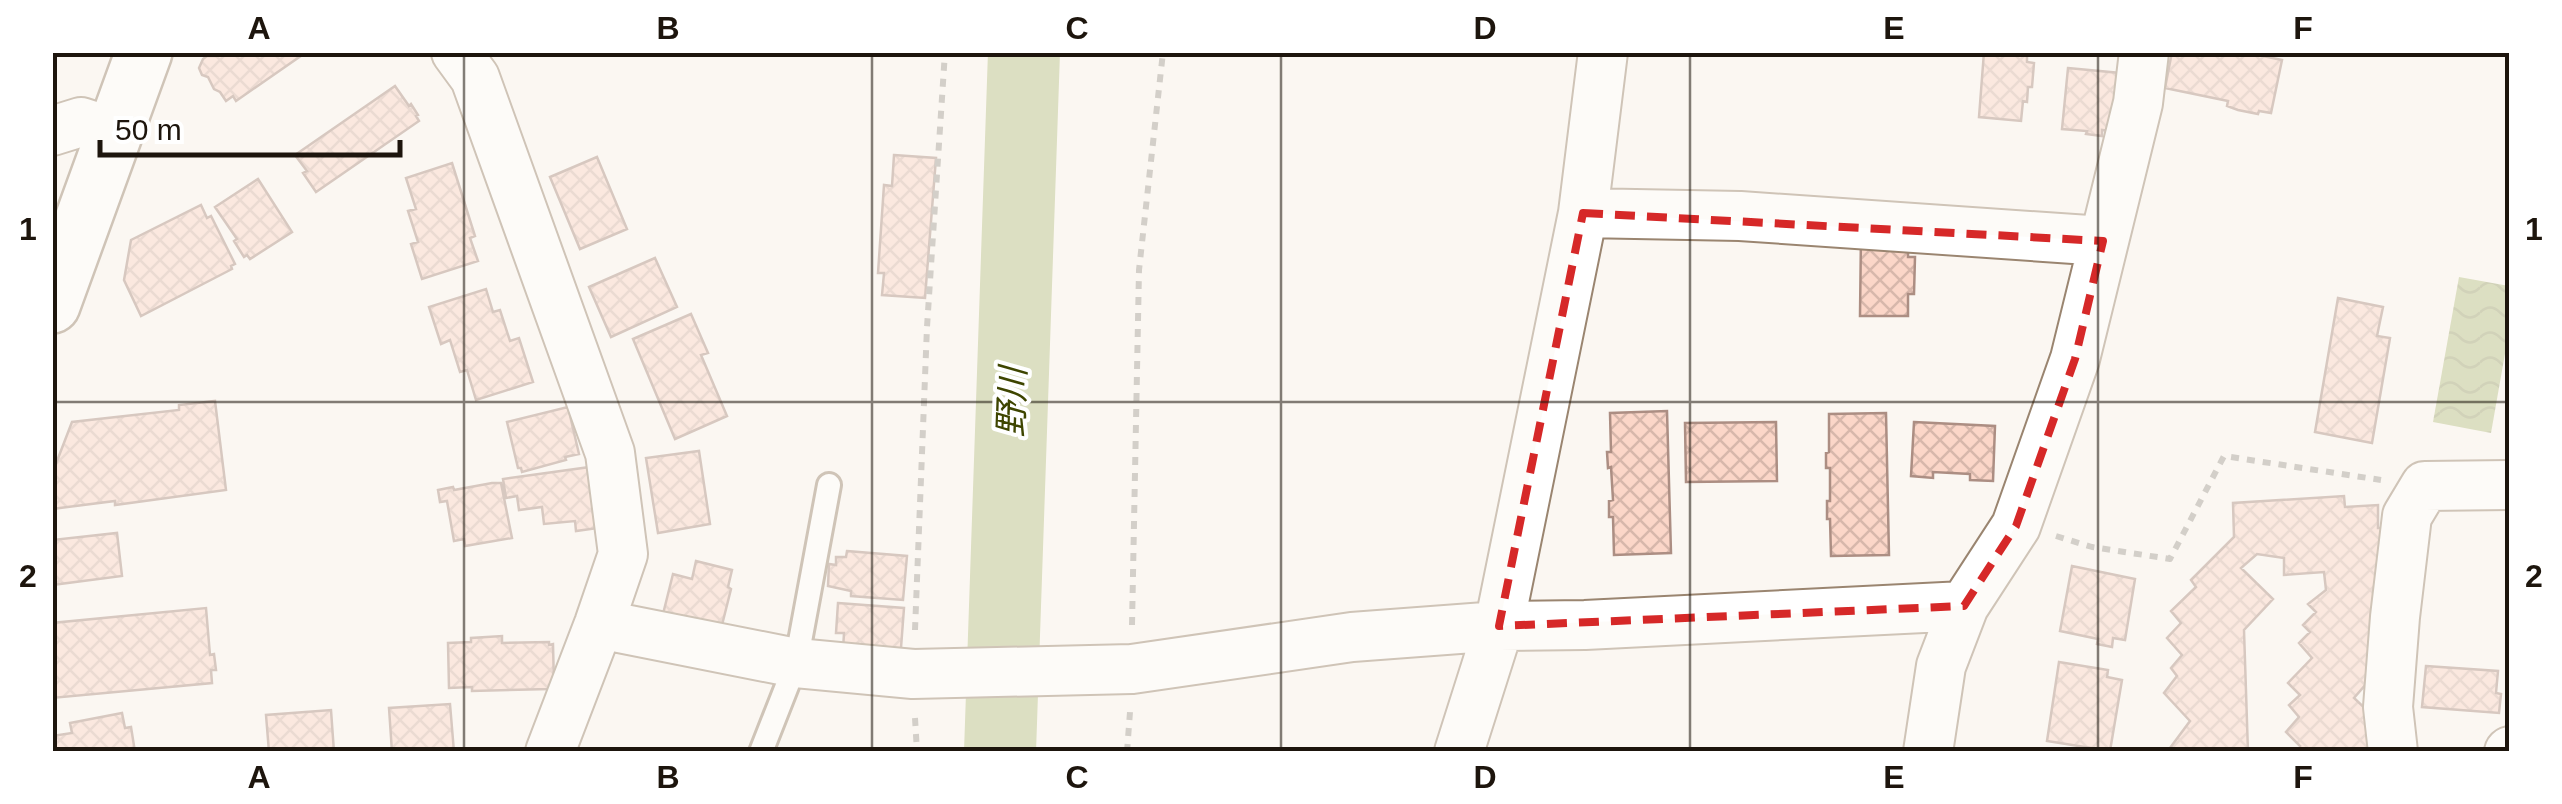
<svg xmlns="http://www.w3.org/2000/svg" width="2562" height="804" font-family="Helvetica,'Noto Sans JP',sans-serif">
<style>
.water{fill:url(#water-waves)}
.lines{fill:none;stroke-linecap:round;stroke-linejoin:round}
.river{stroke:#b7c087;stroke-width:72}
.building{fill:url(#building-cross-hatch);stroke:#ac8e83;stroke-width:2.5}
.service-casing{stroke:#9a8570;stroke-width:28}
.minor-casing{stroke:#9a8570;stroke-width:52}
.primary-casing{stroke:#9a8570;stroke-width:60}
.path{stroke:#a39e97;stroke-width:6;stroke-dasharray:8 8;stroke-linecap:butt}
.service{stroke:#fff;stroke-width:22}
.minor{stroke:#fff;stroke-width:48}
.primary{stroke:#fff;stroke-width:55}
.marked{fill:none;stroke:#d62828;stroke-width:8;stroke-dasharray:20 12;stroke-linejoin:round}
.grid{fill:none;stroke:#1d150d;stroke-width:2.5;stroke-opacity:0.55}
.labels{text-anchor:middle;stroke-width:8;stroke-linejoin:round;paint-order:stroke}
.water-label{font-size:35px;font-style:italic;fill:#3e4500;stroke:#fff}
.neatline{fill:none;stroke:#1d150d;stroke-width:4}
.grid-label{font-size:32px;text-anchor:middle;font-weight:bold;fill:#1d150d}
</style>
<defs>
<pattern id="water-waves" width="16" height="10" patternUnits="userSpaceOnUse" patternTransform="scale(2.5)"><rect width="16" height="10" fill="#b7c087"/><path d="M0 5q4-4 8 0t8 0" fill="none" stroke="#9da473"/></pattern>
<pattern id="building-cross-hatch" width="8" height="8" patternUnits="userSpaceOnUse" patternTransform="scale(2.5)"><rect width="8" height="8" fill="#fbd6c8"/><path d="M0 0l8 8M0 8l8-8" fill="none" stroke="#d7b7ab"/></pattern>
</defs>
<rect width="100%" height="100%" fill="#fbf7f2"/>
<path class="water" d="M2459 277 2509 286V331L2491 433 2433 422Z"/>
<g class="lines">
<path class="river" d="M1000 752 1024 52"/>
</g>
<path class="building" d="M221 52H304L305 53 236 101 233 96 226 101 220 92 214 89 208 77 202 75 199 68 203 59 207 56H216Z
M1984 52H2027V62L2034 63 2032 87H2028L2027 102 2023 101 2021 121 1979 117Z
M2172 52H2244L2282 60 2271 113 2259 111 2258 114 2238 110 2227 106 2228 101 2165 88Z
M2068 68 2120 73 2118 132 2102 130V136L2086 134 2087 131 2062 129Z
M395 86 409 106 411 104 418 115 416 116 419 121 316 192 303 173 307 171 295 155Z
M894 155 936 158 925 298 882 295 884 273H878L884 185 892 186Z
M597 157 627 229 580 249 550 177Z
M452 163 475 236 470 238 478 261 422 279 411 244 418 242 408 211 416 209 406 178Z
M258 179 292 232 250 259 247 255 244 257 234 241 237 239 215 207Z
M201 205 207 218 211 216 235 264 231 266 232 269 141 316 124 280 131 240Z
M1861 234 1908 235V257H1915L1914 294H1908V316H1860Z
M655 258 677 307 611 337 589 287Z
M486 289 493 312 500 310 510 341 519 338 533 382 476 400 467 370 460 372 450 340 441 344 429 307Z
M2338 298 2383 307 2377 336 2390 338 2372 443 2315 432Z
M691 314 708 353 701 355 727 416 675 439 633 339Z
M215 401 226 490 115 505V501L52 509V474L72 422 179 410V405Z
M568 407 579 454 565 457 566 460 522 472 521 468H518L507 422Z
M1667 411 1671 553 1614 555 1613 517H1609V501L1613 500 1611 467 1608 468 1607 452H1611L1610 413Z
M1886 413 1889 555 1831 556 1830 519H1827V501H1830V468H1826V453L1829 452V414Z
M1776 422 1777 481 1686 482 1685 423Z
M1914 422 1995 426 1993 481 1970 480V474L1933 472V478L1911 476Z
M699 451 710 524 658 533 646 458Z
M590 467 598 528 576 531 575 521 544 524 542 507 519 510 517 496 506 498 503 479Z
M492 483H501L512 538 465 546 464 539 454 541 447 501 440 502 438 490 453 487 454 490Z
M2344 496 2345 507 2378 505V528H2385V553L2378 555 2380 668 2354 698 2372 715V752H2294L2300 746 2286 732 2299 717 2289 705 2300 695 2288 683 2312 658 2299 643 2310 632 2303 625 2316 612 2308 604 2326 590 2324 572 2284 575V558L2257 554 2241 568 2273 599 2244 630 2248 752H2167L2190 721 2164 693 2177 676 2171 668 2182 655 2167 638 2181 623 2171 611 2196 587 2191 580 2234 537 2233 503Z
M117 533 122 576 52 585V540Z
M847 551 907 556 903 600 851 596V591L828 586 829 564 836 565V557H846Z
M696 561 732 570 728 587 731 589 720 633 662 618 673 574 692 579Z
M2072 566 2135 579 2125 640 2113 638 2112 647 2097 644 2098 639 2060 631Z
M838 603 904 608 900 661 843 650 844 633H836Z
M206 608 210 655 214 654 216 670H211L212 683 52 698V623Z
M502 636V643L549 642V645L553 644 554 685H549V689L472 691V687L449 688 448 643 471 642V638Z
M2059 662 2108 670 2107 677 2122 680 2110 751 2047 741Z
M2426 666 2498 671 2496 693 2501 694 2499 713 2422 707Z
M450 704 454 752H392L389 708Z
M331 710 334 752H269L266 715Z
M122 713 125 728 131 727 135 752H52V736L72 733 70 723Z"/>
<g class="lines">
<defs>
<path id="service" d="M761 752 796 663 829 485"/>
<path id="minor" d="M456 52 475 78 610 453 623 554 599 624 550 752
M52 131 81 122 115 133
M1583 213 1740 216 2103 241
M599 624 796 663 913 674 1132 669 1352 637 1499 626 1585 625 1964 606
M1459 752 1499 626 1583 213 1603 52
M1928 752 1941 666 1964 606 2016 526 2075 359 2138 103 2144 52
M2393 752 2388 707 2395 617 2407 516 2425 486 2510 485
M2509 752 2510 751"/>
<path id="primary" d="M52 305 144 52"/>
</defs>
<use href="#service" class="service-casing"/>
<use href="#minor" class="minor-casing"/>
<use href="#primary" class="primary-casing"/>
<path class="path" d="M2056 536 2092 547 2170 559 2224 456 2381 480
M1132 625 1139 270 1163 52
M915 630 927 327 945 52
M915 718 917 752
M1127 752 1130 712"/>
<use href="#service" class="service"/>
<use href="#minor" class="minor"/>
<use href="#primary" class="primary"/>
</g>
<path d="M0 0H2562V804H0ZM1583 213 2103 241 2075 359 2016 526 1964 606 1499 626Z" fill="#fbf7f2" fill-opacity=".55" fill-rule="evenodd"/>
<path class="marked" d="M1583 213 2103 241 2075 359 2016 526 1964 606 1499 626Z"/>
<path class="grid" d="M464 52V752M872 52V752M1281 52V752M1690 52V752M2098 52V752M52 402H2510"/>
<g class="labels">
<g class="water-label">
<text transform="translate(1012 402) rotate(-88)" y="12">野川</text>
</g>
</g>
<rect width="2562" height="804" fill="none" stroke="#ffffff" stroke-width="110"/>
<path d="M100 140v15h300v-15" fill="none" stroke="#1d150d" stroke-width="5"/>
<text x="115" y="140" font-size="30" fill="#1d150d" stroke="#ffffff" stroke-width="8" paint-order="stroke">50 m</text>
<rect x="55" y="55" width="2452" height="694" class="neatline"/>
<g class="grid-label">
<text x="259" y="39">A</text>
<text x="668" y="39">B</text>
<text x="1077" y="39">C</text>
<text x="1485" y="39">D</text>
<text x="1894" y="39">E</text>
<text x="2303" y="39">F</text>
<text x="28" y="240">1</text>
<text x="2534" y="240">1</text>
<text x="28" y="587">2</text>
<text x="2534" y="587">2</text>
<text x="259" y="788">A</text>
<text x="668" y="788">B</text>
<text x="1077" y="788">C</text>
<text x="1485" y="788">D</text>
<text x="1894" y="788">E</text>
<text x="2303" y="788">F</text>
</g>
</svg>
